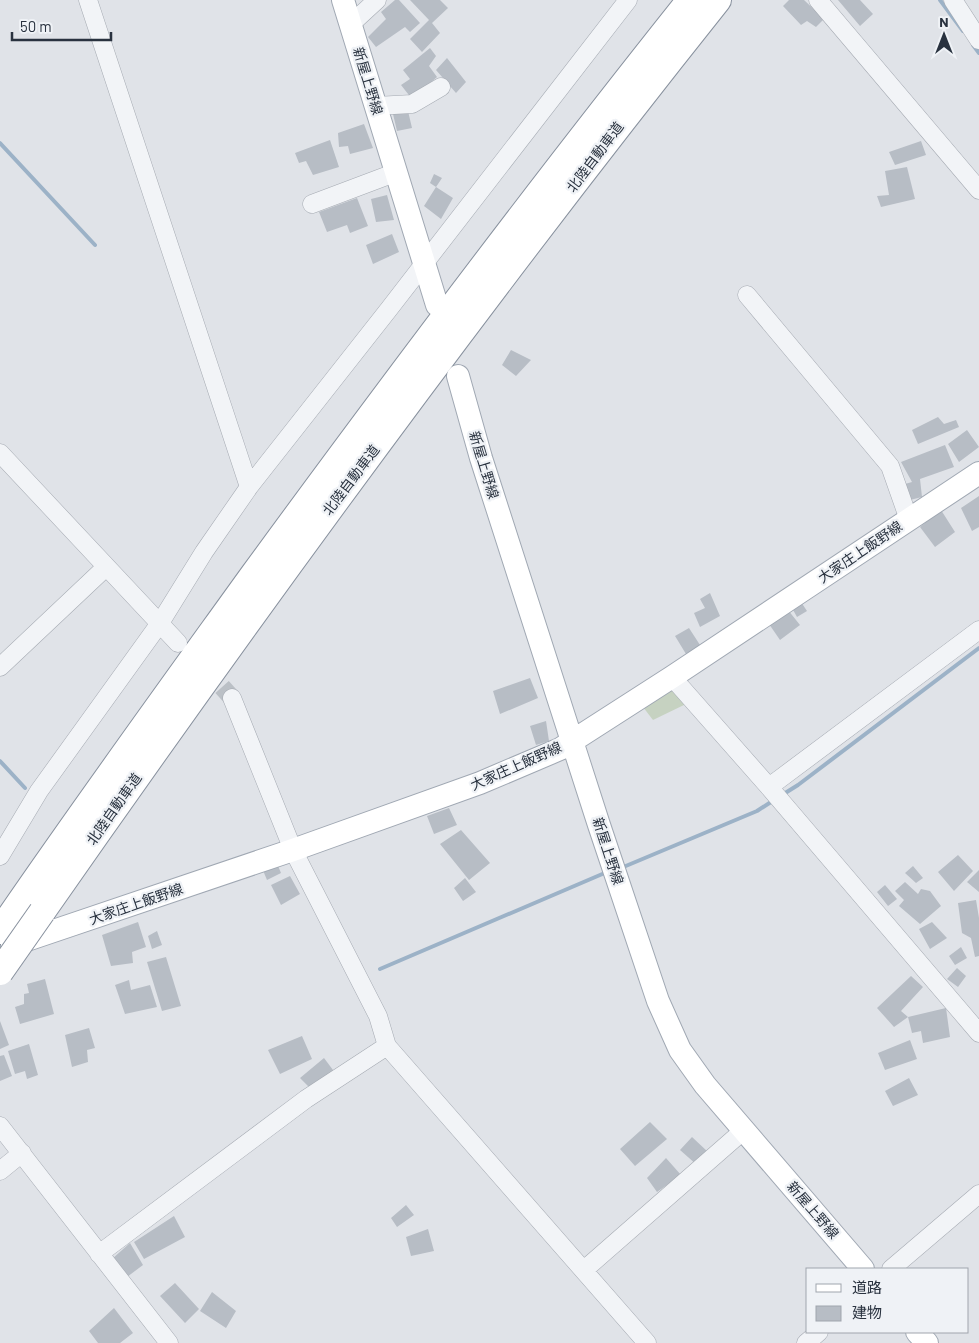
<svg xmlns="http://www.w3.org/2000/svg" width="979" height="1343" font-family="Barlow,'Noto Sans JP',sans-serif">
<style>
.green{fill:#c6d2c1}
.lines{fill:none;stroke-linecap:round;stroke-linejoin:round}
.stream{stroke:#9cb2c7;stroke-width:4}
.building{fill:#b7bdc5}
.minor-tunnel{stroke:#bbc0c6;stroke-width:18;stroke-dasharray:18 9;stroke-linecap:butt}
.minor-casing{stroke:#a5aab2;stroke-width:19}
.major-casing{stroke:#a0a8b3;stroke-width:24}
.highway-casing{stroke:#88919e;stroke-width:28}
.minor{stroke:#f2f4f7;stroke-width:18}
.major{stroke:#fff;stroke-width:22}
.highway{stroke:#fff;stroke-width:26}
.highway-bridge-casing{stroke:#88919e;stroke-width:28;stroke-linecap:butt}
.highway-bridge{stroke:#fff;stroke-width:26}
.labels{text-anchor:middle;stroke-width:4.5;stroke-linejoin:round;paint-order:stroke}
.street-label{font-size:14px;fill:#29323f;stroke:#eff2f6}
</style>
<rect width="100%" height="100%" fill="#e0e3e8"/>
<path class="green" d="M672 687 686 704 653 720 643 707Z"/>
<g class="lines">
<path class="stream" d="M940 0 963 31
M973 45 979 53
M0 143 95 245
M0 761 25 788
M782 795 798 785 979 648
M621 868 757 811 774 800
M380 969 607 872"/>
</g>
<path class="building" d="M395 0H399L420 23 410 32 405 27 376 47 368 37 386 19 381 12Z
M410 0H440L448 8 432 23 440 33 422 52 410 39 429 20Z
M789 0H804L824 19 816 27 807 21 801 25 783 6Z
M838 0H860L873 14 860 26Z
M430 48 436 56 429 66 437 77 412 99 401 85 410 79 403 70Z
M447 58 466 82 456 93 436 70Z
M408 111 412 128 397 131 393 114Z
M364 124 373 148 350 154 348 146 339 147 338 133Z
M330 140 339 167 313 175 306 161 299 163 295 153Z
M921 141 926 155 895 165 889 152Z
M907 167 915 199 881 207 877 196 889 195 885 171Z
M434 174 442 178 436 187 430 183Z
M436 187 453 198 441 219 424 206Z
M387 195 394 220 376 222 371 199Z
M357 198 368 226 350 233 347 225 327 232 319 212Z
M392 234 399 252 373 264 366 245Z
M511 350 531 360 516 376 502 365Z
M938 417 944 424 956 420 959 427 918 444 912 430Z
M967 430 979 447 959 462 948 444Z
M945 445 954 467 920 479 922 497 910 500 905 484 912 482 901 462Z
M979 496V527L972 531 961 508Z
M941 510 955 532 935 547 920 527Z
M710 593 720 616 700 627 694 613 705 608 700 599Z
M801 602 807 611 797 617 792 608Z
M788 610 800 625 780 640 769 624Z
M689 628 700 645 686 654 675 636Z
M530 678 538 698 500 714 493 691Z
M546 721 549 741 536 745 530 726Z
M449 808 457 825 434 834 427 816Z
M461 830 490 863 469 880 440 844Z
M958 855 973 871 954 891 938 872Z
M276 861 281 873 267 880 262 868Z
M913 866 923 878 916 883 905 873Z
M979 870V892L967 882Z
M290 876 300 894 281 905 271 885Z
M465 878 476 892 463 901 454 888Z
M905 882 918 894 921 889 930 891 941 906 920 924 899 906 904 900 895 891Z
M885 885 897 899 888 906 877 892Z
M976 900 979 918V956L975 957 971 938 962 933 958 903Z
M138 922 146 947 132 952 133 963 111 966 102 935Z
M932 922 947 938 930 949 919 929Z
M157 931 162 945 152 949 148 936Z
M961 947 967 958 955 965 949 956Z
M166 957 181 1006 162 1011 147 962Z
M957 968 966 976 958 987 947 979Z
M911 976 923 987 901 1011 908 1017 894 1027 877 1008Z
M45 979 54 1014 20 1024 15 1007 24 1004V994L29 993 27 984Z
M129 980 131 990 150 985 157 1007 125 1014 115 985Z
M946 1008 950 1037 923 1043 921 1031 912 1033 908 1017Z
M0 1021 9 1045 0 1049Z
M89 1028 95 1048 87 1050 88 1062 72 1067 65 1035Z
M302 1036 312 1059 280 1074 268 1050Z
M910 1040 917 1059 885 1070 878 1053Z
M29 1044 38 1075 27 1079 25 1071 15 1074 8 1051Z
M4 1055 12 1076 0 1081V1056Z
M324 1058 336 1074 312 1090 300 1078Z
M909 1078 918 1095 893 1106 885 1091Z
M650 1122 667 1139 635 1166 620 1149Z
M692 1137 708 1152 697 1165 680 1150Z
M666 1158 681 1175 657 1192 647 1178Z
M406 1205 414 1215 397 1227 391 1218Z
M174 1216 185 1237 144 1259 134 1242Z
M428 1229 434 1251 411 1256 406 1237Z
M130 1243 143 1265 127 1277 112 1259Z
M175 1283 199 1309 185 1323 160 1296Z
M212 1292 236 1311 226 1328 200 1311Z
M114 1308 133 1333 120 1343H98L89 1331Z"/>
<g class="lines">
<path class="minor-tunnel" d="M204 667 232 698"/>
<defs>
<path id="minor" d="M88 0 249 487
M818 0 979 190
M953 0 979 40
M351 24 377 0
M376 106 412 104 441 87
M312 204 397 172
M747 295 890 466 909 520
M0 453 178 643
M0 667 106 567
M672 677 769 787 979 1033
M232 698 293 850 378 1016 387 1046 647 1343
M769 787 979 630
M0 856 39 791 160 623 204 552 249 487 389 309 628 0
M0 1126 169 1343
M0 1171 22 1153
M99 1254 306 1099 387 1046
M891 1269 979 1194
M584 1270 744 1130
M806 1343 819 1332"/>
<path id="major" d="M343 0 437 305
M458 376 481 458 599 825 658 1001 680 1050 705 1085 863 1269
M12 945 293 850 480 783 560 749 672 677 979 473
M917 1332 927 1343"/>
<path id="highway" d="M42 912C259 601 482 296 718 0
M0 931C82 811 168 693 253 575 395 381 540 188 690 0"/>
</defs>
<use href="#minor" class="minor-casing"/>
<use href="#major" class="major-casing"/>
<use href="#highway" class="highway-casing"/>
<use href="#minor" class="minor"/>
<use href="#major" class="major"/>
<use href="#highway" class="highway"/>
<defs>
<path id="highway-bridge" d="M0 972 42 912"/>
</defs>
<use href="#highway-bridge" class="highway-bridge-casing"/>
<use href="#highway-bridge" class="highway-bridge"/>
</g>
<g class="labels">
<g class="street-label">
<text transform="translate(368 81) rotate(73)" y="5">新屋上野線</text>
<text transform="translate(595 157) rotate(-53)" y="5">北陸自動車道</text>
<text transform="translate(484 465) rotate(73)" y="5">新屋上野線</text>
<text transform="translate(351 480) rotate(-53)" y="5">北陸自動車道</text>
<text transform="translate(860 552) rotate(-34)" y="5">大家庄上飯野線</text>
<text transform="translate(516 766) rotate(-24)" y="5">大家庄上飯野線</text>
<text transform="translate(114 809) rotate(-55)" y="5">北陸自動車道</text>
<text transform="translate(608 851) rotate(72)" y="5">新屋上野線</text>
<text transform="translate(136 904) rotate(-19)" y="5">大家庄上飯野線</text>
<text transform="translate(813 1210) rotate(49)" y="5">新屋上野線</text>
</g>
</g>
<rect x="806" y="1268" width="162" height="65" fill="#eff2f6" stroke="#a0a5ad"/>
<rect x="816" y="1284" width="25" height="8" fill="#ffffff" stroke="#a0a5ad"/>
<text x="852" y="1293" font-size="15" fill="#29323f">道路</text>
<rect x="816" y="1306" width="25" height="15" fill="#b7bdc5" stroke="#a0a5ad"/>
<text x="852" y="1318" font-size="15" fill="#29323f">建物</text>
<g transform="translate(944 35)" stroke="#eff2f6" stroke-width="4" paint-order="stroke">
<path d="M0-4L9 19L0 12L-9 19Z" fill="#29323f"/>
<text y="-8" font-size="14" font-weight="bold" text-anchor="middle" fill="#29323f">N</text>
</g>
<path d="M12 32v8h99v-8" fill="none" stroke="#29323f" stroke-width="2.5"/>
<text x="20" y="32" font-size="15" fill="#29323f" stroke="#eff2f6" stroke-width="4" paint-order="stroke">50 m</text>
</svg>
